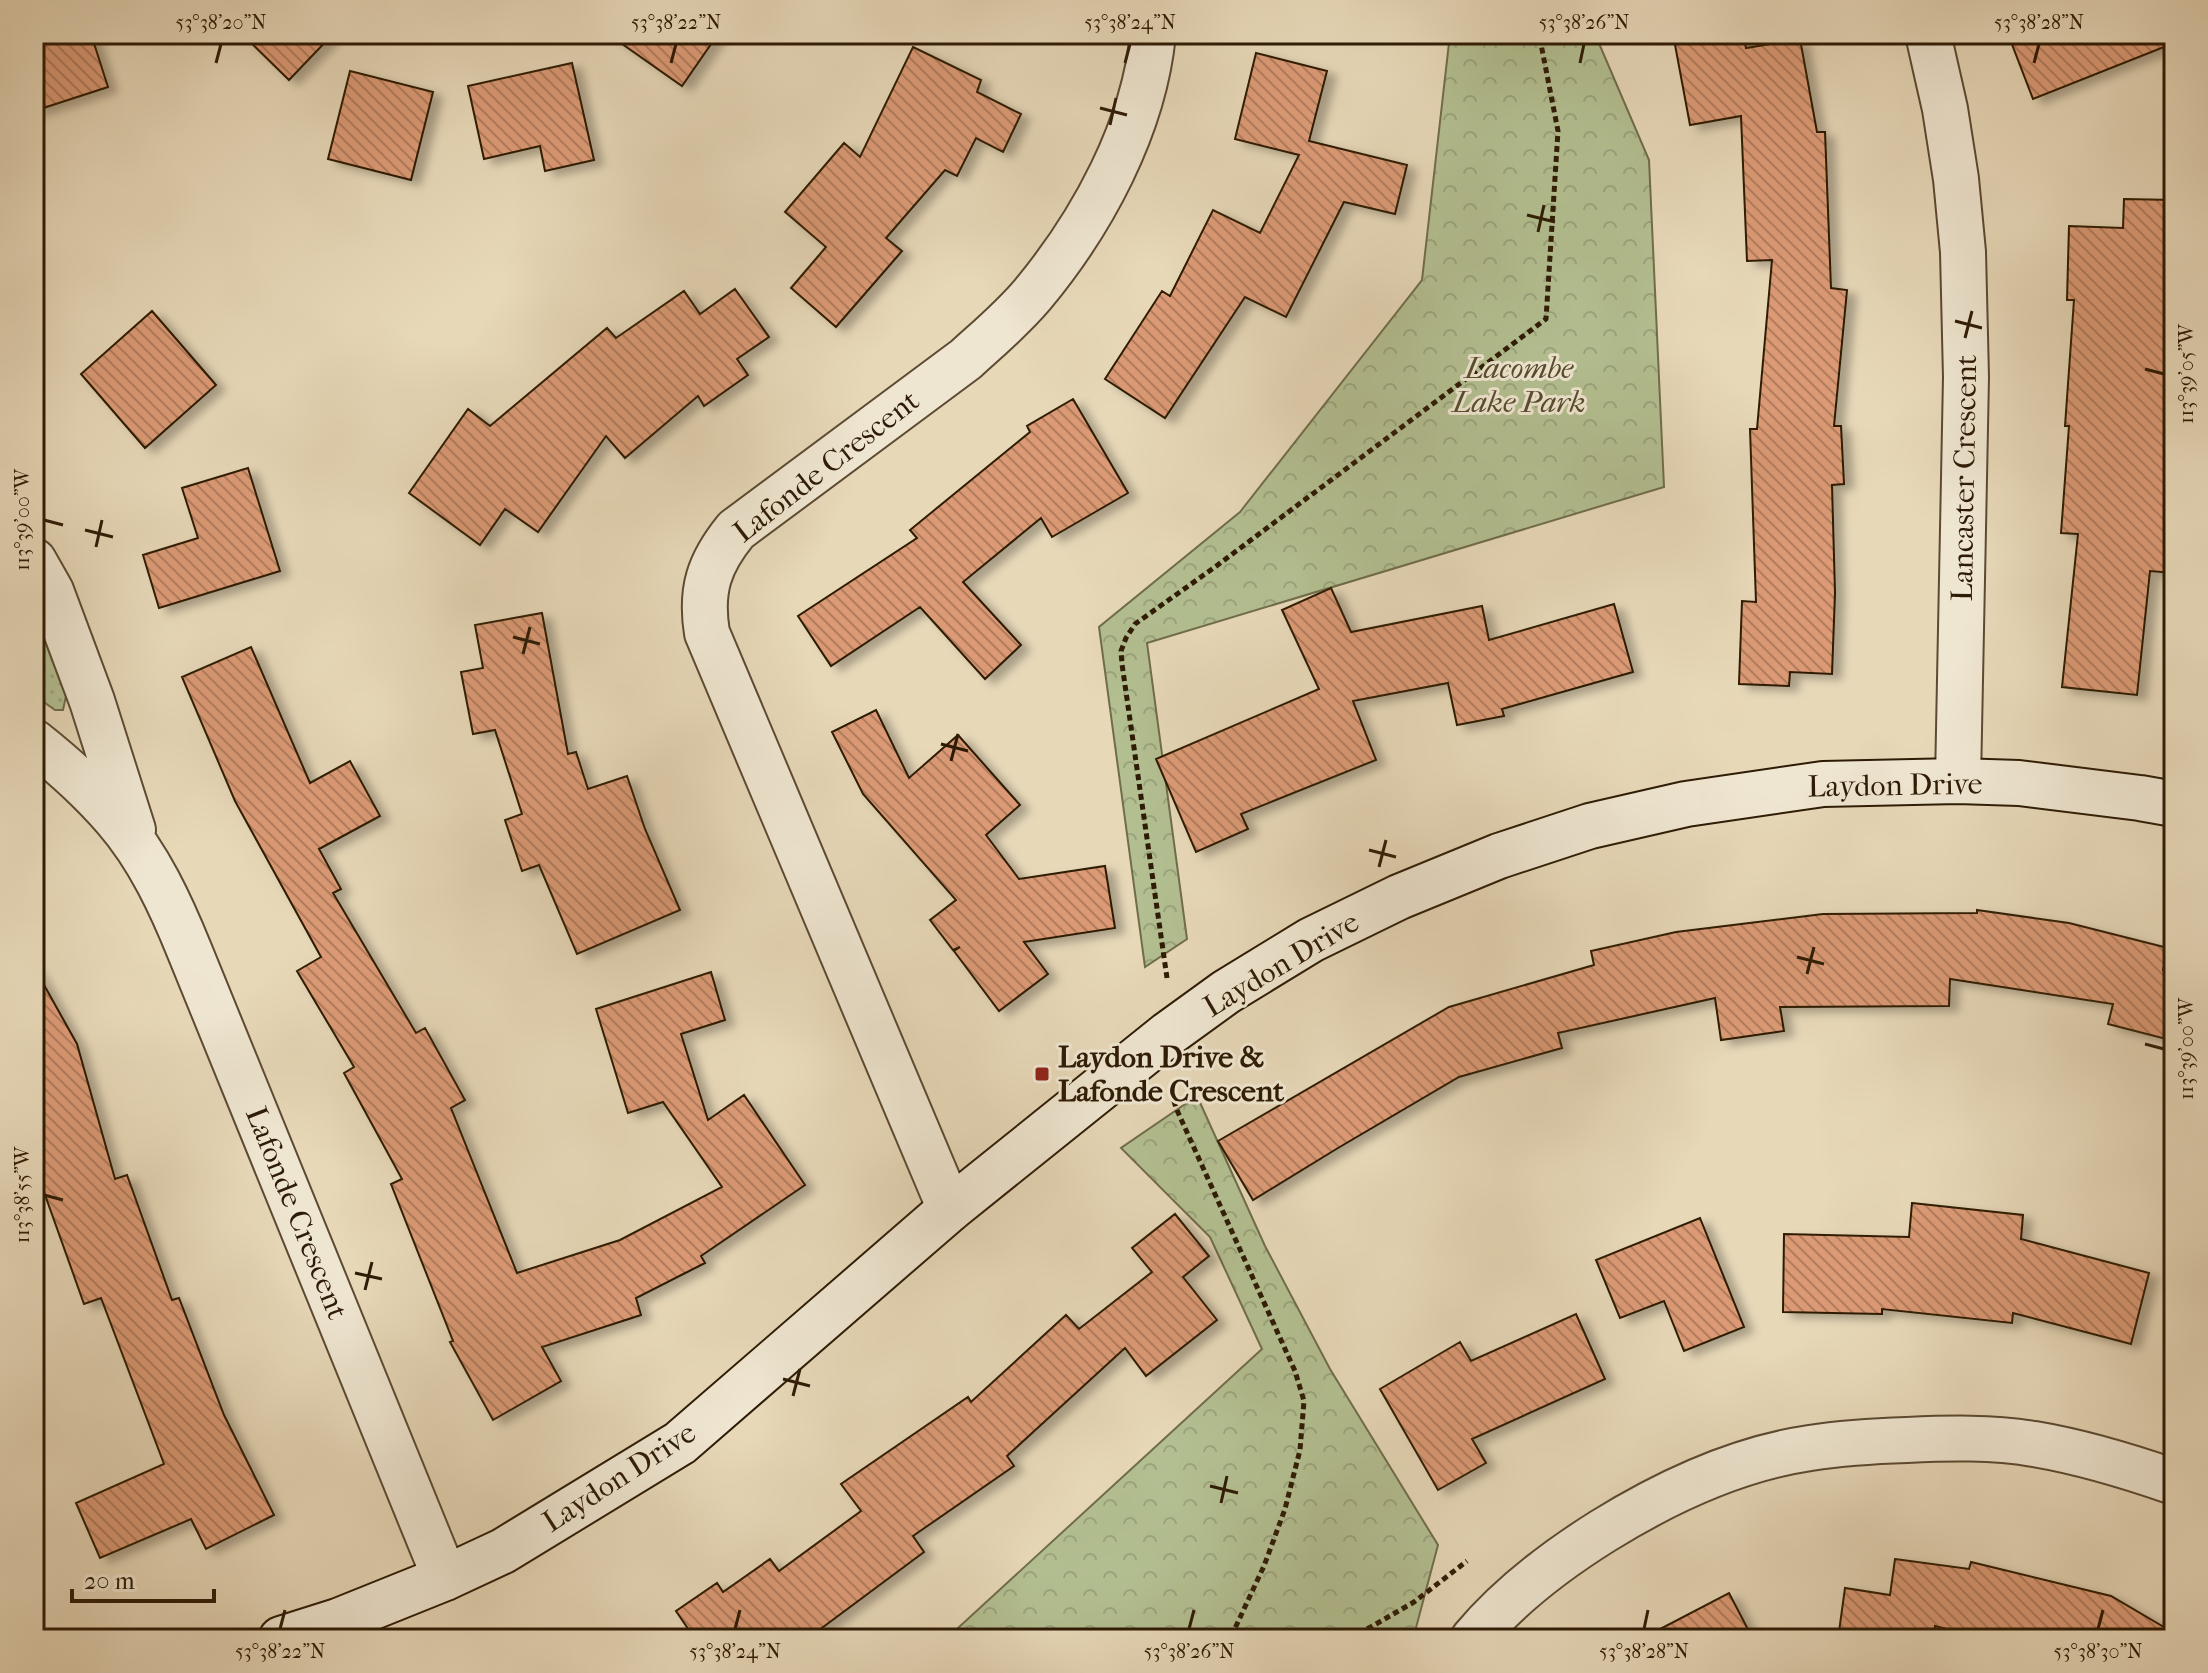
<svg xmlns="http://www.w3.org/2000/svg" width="2208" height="1673" font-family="'IM FELL French Canon',serif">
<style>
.grass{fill:url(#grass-dots);stroke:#706d4b;stroke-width:2}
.forest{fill:url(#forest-crowns);stroke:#706d4b;stroke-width:2}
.building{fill:url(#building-back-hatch);stroke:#2e1b05;stroke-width:2;filter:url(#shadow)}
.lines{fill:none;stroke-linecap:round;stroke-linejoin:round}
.street-casing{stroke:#5c4a32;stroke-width:48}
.secondary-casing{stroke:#2e1b05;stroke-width:48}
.path{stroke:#2e1b05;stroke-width:5;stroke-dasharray:6 4;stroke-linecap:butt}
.street{stroke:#efe6d1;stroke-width:44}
.secondary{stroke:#efe6d1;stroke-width:44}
.ticks{fill:none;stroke:#2e1b05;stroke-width:3}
.poi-dot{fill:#8f2418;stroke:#efe6d1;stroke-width:3}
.labels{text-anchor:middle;stroke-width:6;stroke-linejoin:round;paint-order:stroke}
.park-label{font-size:30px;font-style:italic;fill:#564c2f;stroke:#efe6d1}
.street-label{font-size:30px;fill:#2e1b05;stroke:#efe6d1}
.poi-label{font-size:30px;font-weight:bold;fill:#2e1b05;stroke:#efe6d1;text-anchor:start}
.neatline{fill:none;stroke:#2e1b05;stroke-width:3}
.ticks-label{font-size:20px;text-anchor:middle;fill:#2e1b05}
</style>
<defs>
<pattern id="grass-dots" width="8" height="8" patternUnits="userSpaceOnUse" patternTransform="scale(2)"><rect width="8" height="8" fill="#b3bf91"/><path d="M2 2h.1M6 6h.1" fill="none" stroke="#9aa47c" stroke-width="1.8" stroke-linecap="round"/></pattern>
<pattern id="forest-crowns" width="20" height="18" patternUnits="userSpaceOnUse" patternTransform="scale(2)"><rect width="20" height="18" fill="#b3bf91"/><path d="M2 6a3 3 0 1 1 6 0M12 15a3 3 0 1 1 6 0" fill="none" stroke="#9aa47c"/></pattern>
<pattern id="building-back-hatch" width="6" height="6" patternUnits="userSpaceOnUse" patternTransform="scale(2)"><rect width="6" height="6" fill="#db9a75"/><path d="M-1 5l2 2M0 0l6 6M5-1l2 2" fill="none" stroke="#b27d5e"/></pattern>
<filter id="shadow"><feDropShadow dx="9" dy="5" stdDeviation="4" flood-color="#0004"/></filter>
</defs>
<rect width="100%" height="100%" fill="#e7d8b8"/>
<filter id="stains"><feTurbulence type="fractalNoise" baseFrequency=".0025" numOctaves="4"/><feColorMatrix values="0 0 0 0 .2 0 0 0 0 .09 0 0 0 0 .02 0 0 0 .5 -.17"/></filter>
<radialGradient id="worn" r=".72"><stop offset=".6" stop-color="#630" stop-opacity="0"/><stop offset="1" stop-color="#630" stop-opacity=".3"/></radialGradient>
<path class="grass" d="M34 612 66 696 63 710H55L34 695Z"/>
<path class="forest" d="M1450 34H1595L1649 160 1664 487 1147 643 1187 939 1145 967 1099 627 1240 512 1422 280Z
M1197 1096 1265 1246 1330 1369 1438 1545 1413 1639H946L1262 1349 1210 1237 1121 1148Z"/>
<path class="building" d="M34 34H91L108 87 34 111Z
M242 34H333L289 80Z
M608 34H718L682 86Z
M1673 34H1743L1746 48 1800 39 1817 132H1825L1831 288 1847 290 1834 426H1841L1844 484 1832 485 1835 593 1832 674 1790 672 1789 686 1739 684 1742 601 1756 602 1750 429H1757L1772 260 1747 261 1741 116 1690 125Z
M2008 34H2174V43L2033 99Z
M913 47 981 80 977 92 1021 114 1003 152 976 138 957 176 945 170 886 238 902 251 836 327 791 288 826 247 785 212 844 143 860 157Z
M1256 53 1327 71 1309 141 1407 165 1395 214 1344 202 1286 317 1245 297 1165 418 1105 379 1162 291 1170 296 1213 210 1260 233 1299 155 1235 139Z
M572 63 594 160 545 171 540 146 484 159 468 86Z
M350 71 433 92 411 180 328 159Z
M2124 199 2174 200V573L2150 571 2137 695 2062 687 2078 534 2061 533 2069 426H2065L2074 300H2067L2069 226 2123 228Z
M735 289 769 337 737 359 748 375 704 406 698 396 625 458 606 436 538 532 505 509 480 545 409 493 468 409 490 426 607 328 616 338 684 291 700 314Z
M152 311 216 385 145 448 81 374Z
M1073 399 1128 493 1052 537 1041 518 963 582 1021 645 985 679 920 607 831 666 798 616 917 538 910 530 1030 432 1027 426Z
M248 468 280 571 159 608 143 555 198 538 182 488Z
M1331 588 1351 632 1482 606 1489 640 1614 604 1633 672 1502 709 1504 716 1457 725 1448 683 1353 701 1376 760 1241 814 1248 829 1196 852 1156 759 1319 689 1282 610Z
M542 613 568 754 576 752 588 789 627 776 645 829 680 910 577 954 539 865 522 871 505 820 522 814 495 730 473 734 461 672 483 668 475 625Z
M251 647 310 783 350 761 380 816 319 849 341 889 333 893 416 1033 425 1028 465 1100 451 1108 517 1273 620 1240 722 1187 663 1102 628 1113 596 1009 711 972 725 1020 681 1034 708 1120 744 1095 805 1185 701 1256 705 1263 636 1298 641 1315 542 1347 561 1381 493 1420 450 1342 453 1341 391 1184 402 1179 344 1073 354 1067 297 971 321 957 235 801 182 677Z
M876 710 909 778 958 735 1020 805 986 835 1019 879 1105 866 1115 928 1024 942 1048 974 999 1011 954 951 960 947 953 950 930 920 956 900 863 794 832 732Z
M1977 910 2069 923 2168 948 2163 970 2174 973V1041L2108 1024 2113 1004 1950 979 1949 1006 1780 1007 1784 1031 1721 1040 1715 998 1558 1033 1562 1048 1459 1077 1338 1148 1253 1200 1218 1141 1449 1007 1594 965 1591 951 1676 932 1823 914 1977 913Z
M34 967 77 1044 115 1179 127 1175 172 1300 179 1298 224 1415 274 1515 206 1549 191 1519 100 1558 76 1503 164 1464 101 1298 84 1304 34 1164Z
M1912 1203 2023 1215 2021 1239 2149 1273 2131 1344 2013 1313 2012 1323 1882 1309V1314L1783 1312 1784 1234 1909 1237Z
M1175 1214 1209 1256 1183 1277 1217 1320 1146 1376 1125 1348 1007 1456 1014 1466 913 1536 924 1552 807 1639H695L676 1611 717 1583 723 1592 770 1559 779 1571 861 1511 841 1484 968 1397 971 1402 1066 1315 1079 1329 1152 1272 1132 1248Z
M1700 1218 1744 1327 1684 1351 1664 1301 1620 1318 1596 1260Z
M1576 1314 1605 1379 1472 1439 1486 1463 1438 1490 1380 1389 1460 1342 1471 1361Z
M1895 1559 1969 1569 1971 1562 2111 1596 2174 1633V1639H1986L1935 1626 1934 1639H1838L1845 1588 1890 1595Z
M1729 1593 1753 1639H1641Z"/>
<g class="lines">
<defs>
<path id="street" d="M1928 34 1945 109 1956 179 1963 252 1966 377 1958 781
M34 561 51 591 92 701 133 830
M34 742C63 765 91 790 115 818 149 857 171 905 190 952L445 1578
M950 1209 707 633C700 590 709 563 736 530L966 359C989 338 1013 318 1033 294 1092 223 1144 128 1153 34
M1473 1639C1509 1596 1555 1561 1603 1531 1666 1492 1736 1459 1810 1448 1842 1443 1874 1441 1907 1440 1949 1438 1992 1437 2034 1444 2082 1452 2128 1466 2174 1482"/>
<path id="secondary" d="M281 1639 338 1621 445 1578 503 1551 680 1443 950 1209 1168 1034 1226 992 1311 940 1399 897 1499 856 1590 826 1686 804 1823 784 1958 781 2019 783 2140 798 2174 804"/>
</defs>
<use href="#street" class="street-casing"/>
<use href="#secondary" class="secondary-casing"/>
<path class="path" d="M1167 978 1122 664 1121 651 1126 638 1135 624 1215 567 1546 319 1558 131 1539 34
M1171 1091 1176 1108 1295 1371 1304 1401 1300 1450 1285 1509 1264 1566 1230 1639
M1350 1639 1414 1602 1467 1561"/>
<use href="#street" class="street"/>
<use href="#secondary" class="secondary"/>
</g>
<path class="ticks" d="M216 63 221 44M671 63 676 44M1125 63 1130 44M1580 63 1584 44M2034 63 2039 44M1100 108 1127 115M1110 125 1116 98M1527 215 1555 222M1538 232 1544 205M1955 321 1982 328M1965 338 1972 311M2145 369 2164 374M44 520 63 525M85 530 113 537M96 547 102 520M513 637 540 644M523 654 530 627M941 744 968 751M951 761 958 734M1369 850 1396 857M1379 867 1386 840M1797 957 1824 964M1807 974 1814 947M2145 1044 2164 1049M44 1195 63 1200M355 1273 382 1279M365 1290 372 1262M783 1379 810 1386M793 1396 800 1369M1210 1486 1238 1493M1221 1503 1227 1476M280 1629 285 1610M735 1629 740 1610M1189 1629 1194 1610M1644 1629 1648 1610M2098 1629 2103 1610"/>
<rect class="poi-dot" x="1034" y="1066" width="16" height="16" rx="4"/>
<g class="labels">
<g class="park-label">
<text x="1519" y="378">Lacombe<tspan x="1519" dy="34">Lake Park</tspan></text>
</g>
<g class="street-label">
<text transform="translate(826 466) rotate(-38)" y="10">Lafonde Crescent</text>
<text transform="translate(1964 478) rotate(-89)" y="10">Lancaster Crescent</text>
<text transform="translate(1895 785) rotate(-1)" y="10">Laydon Drive</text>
<text transform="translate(1281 964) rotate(-31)" y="10">Laydon Drive</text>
<text transform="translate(297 1213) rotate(68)" y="10">Lafonde Crescent</text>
<text transform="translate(619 1477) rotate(-33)" y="10">Laydon Drive</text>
</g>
<g class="poi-label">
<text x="1058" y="1067">Laydon Drive &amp;<tspan x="1058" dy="34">Lafonde Crescent</tspan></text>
</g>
</g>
<rect width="2208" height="1673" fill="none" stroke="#e7d8b8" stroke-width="88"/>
<path d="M72 1589v12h142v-12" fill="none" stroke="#2e1b05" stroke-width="4"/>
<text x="84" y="1589" font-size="24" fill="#2e1b05" stroke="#efe6d1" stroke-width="6" paint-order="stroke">20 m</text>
<rect x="44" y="44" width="2120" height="1585" class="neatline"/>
<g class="ticks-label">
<text x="221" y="29">53°38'20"N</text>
<text x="676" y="29">53°38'22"N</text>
<text x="1130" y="29">53°38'24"N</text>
<text x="1584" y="29">53°38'26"N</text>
<text x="2039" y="29">53°38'28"N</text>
<text transform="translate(2186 374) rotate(-90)" y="7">113°39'05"W</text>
<text transform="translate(22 520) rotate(-90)" y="7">113°39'00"W</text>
<text transform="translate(2186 1049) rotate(-90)" y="7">113°39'00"W</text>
<text transform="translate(22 1195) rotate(-90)" y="7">113°38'55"W</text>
<text x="280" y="1658">53°38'22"N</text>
<text x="735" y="1658">53°38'24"N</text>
<text x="1189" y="1658">53°38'26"N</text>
<text x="1644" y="1658">53°38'28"N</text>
<text x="2098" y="1658">53°38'30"N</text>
</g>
<rect width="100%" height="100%" filter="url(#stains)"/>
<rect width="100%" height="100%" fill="url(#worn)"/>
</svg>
